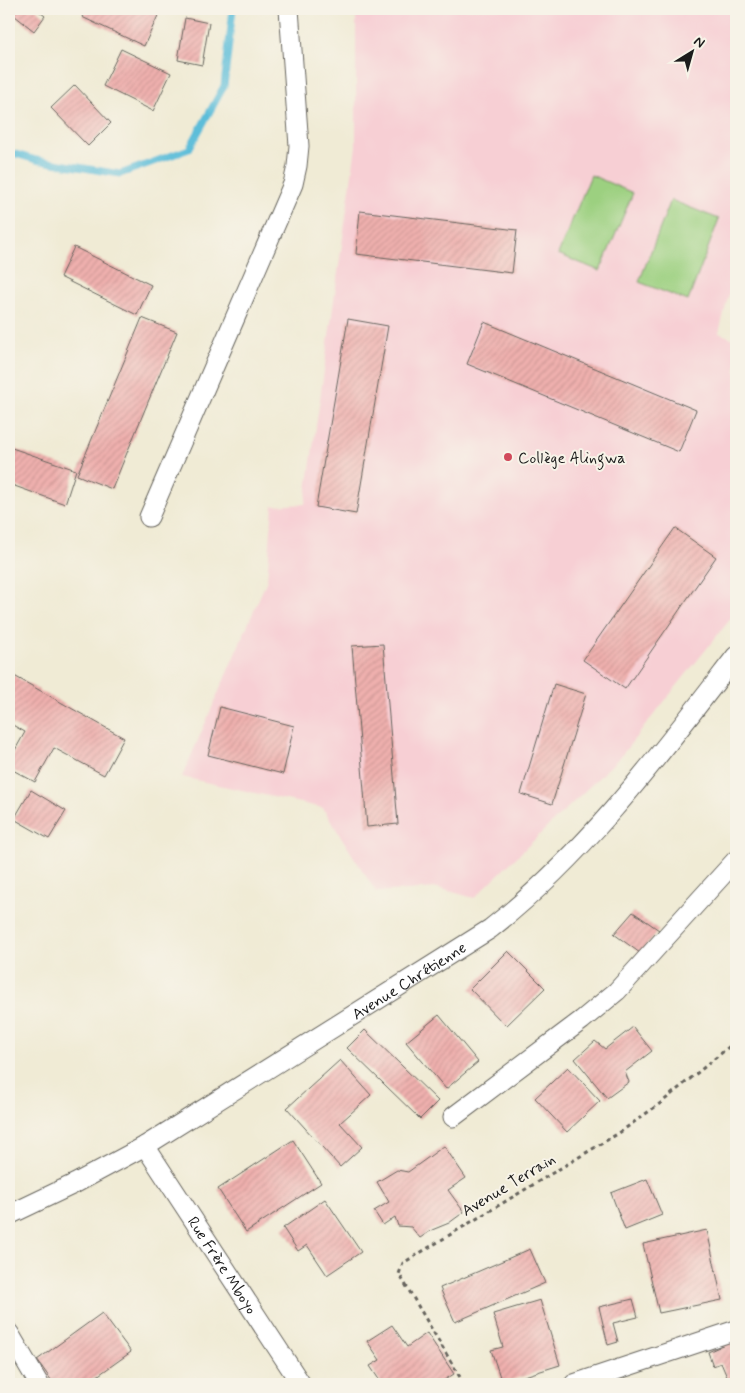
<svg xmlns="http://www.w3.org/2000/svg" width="745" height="1393" font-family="Mynerve,sans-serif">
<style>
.built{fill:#f7cfd4}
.green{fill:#9cd080;stroke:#5c764e}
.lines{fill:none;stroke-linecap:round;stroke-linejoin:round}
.stream{stroke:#5bbdd9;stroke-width:7}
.building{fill:url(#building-hatch)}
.minor-casing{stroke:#66645d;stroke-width:21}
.path{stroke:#66645d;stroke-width:3;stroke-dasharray:4 4;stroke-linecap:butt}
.minor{stroke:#fff;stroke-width:19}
.poi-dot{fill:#d1495b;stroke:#f7f3e8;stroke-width:2}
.labels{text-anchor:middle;stroke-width:4;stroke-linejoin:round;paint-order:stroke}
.poi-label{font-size:16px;fill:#1c1c1c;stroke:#f7f3e8;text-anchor:start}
.street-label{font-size:16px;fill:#1c1c1c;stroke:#f7f3e8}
</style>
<defs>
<pattern id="building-hatch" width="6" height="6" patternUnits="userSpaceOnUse" patternTransform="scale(1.25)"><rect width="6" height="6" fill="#efb0ae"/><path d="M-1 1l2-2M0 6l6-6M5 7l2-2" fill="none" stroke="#cc9795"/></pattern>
</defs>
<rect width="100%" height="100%" fill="#f7f3e8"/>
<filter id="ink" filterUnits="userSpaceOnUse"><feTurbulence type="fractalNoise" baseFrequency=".02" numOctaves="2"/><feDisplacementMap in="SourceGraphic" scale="10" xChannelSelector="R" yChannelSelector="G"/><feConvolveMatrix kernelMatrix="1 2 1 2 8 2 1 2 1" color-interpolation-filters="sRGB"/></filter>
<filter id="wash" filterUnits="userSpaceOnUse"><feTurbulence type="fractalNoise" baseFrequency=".0096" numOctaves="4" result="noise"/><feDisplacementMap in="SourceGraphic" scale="20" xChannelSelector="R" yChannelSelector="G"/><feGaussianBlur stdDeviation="1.12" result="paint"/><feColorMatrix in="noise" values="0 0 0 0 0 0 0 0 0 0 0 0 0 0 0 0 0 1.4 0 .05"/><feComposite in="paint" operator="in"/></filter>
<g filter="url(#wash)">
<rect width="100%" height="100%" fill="#f0ebd5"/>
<path class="built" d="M356 9H736V265L719 333 736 340V612L620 757 474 898 438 888 376 892 323 808 182 777 267 580 273 506 305 504 356 146Z"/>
<path class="green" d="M591 175 633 193 600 271 558 254Z
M671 200 719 219 688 301 639 282Z"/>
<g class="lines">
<path class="stream" d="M9 152 36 160 120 174 189 149 224 86 233 9"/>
</g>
<g id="blocks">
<path class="building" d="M13 9H36L45 16 34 31 10 12Z
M86 9H161L144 46 82 17Z
M185 18 209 23 202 65 178 60Z
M121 49 171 73 153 111 103 86Z
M75 85 111 123 88 146 51 108Z
M360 211 517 230 512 273 356 254Z
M74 247 151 285 137 315 60 277Z
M142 318 177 332 112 489 77 475Z
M348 319 388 326 356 514 316 507Z
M484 322 696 410 679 452 467 364Z
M9 447 76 470 65 504 9 484Z
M675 528 716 557 625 689 583 660Z
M383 644 398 824 367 827 352 646Z
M9 673 124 738 104 775 54 748 35 782 9 768V761L25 732 9 723Z
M554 684 586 694 552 804 521 794Z
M220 707 294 726 283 774 208 755Z
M31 790 66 811 49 839 14 819Z
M633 912 659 930 640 953 614 934Z
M508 951 545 988 506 1026 470 989Z
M439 1015 478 1062 446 1089 406 1042Z
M633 1027 652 1051 625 1072 629 1082 607 1098 575 1059 595 1041 605 1049Z
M365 1030 438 1101 420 1119 347 1048Z
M340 1060 371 1095 340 1123 362 1147 340 1167 287 1108Z
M568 1067 600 1101 567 1132 535 1098Z
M293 1140 321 1183 246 1232 218 1189Z
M444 1146 466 1178 448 1190 464 1212 449 1223 432 1230 420 1238 411 1227 398 1226 395 1217 383 1225 374 1211 389 1202 377 1182 397 1170 408 1172Z
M647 1179 662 1215 625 1230 611 1193Z
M325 1199 361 1252 327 1275 307 1245 298 1251 283 1228Z
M707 1230 722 1300 659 1313 643 1244Z
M530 1249 545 1283 455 1322 440 1288Z
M633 1299 638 1317 613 1323 618 1342 608 1345 599 1307Z
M540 1300 560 1365 502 1383 491 1350 503 1347 493 1314Z
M102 1313 131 1352 86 1384H54L37 1360Z
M392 1325 407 1347 427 1333 454 1374 438 1384H382L370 1366 380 1360 367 1341Z
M736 1340V1384H730L721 1363 713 1366 708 1352 719 1347 718 1344Z"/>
</g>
</g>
<g filter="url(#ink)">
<use href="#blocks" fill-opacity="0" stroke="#66645d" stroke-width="1"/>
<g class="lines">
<defs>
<g id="minor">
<path d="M149 517 293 184 297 166 299 146 289 9"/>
<path d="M453 1117 582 1020 617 991 736 860"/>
<path id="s1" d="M145 1146 301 1384"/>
<path id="s2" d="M9 1215 76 1183 145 1146 490 929C587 853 661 753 736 656"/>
<path d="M9 1333 39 1384"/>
<path d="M574 1384 736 1330"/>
</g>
</defs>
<use href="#minor" class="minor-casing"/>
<path class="path" d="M464 1384 404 1282 399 1274 403 1263 619 1133 662 1102 736 1041"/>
<use href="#minor" class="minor"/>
</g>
</g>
<circle class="poi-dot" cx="508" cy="457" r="5"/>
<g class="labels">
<g class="poi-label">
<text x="518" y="463">Collège Alingwa</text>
</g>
<g class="street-label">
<text dy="6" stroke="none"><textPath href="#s2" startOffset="464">Avenue Chrétienne</textPath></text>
<text transform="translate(508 1184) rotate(-31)" y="6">Avenue Terrain</text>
<text dy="6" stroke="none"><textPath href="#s1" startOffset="142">Rue Frère Mboyo</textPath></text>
</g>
</g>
<rect width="745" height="1393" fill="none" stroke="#f7f3e8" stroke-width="30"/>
<g transform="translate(692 52) rotate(37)" stroke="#f7f3e8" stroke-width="4" paint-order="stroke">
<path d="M0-4L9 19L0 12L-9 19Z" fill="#1c1c1c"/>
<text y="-8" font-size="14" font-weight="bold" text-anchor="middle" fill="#1c1c1c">N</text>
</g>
</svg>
